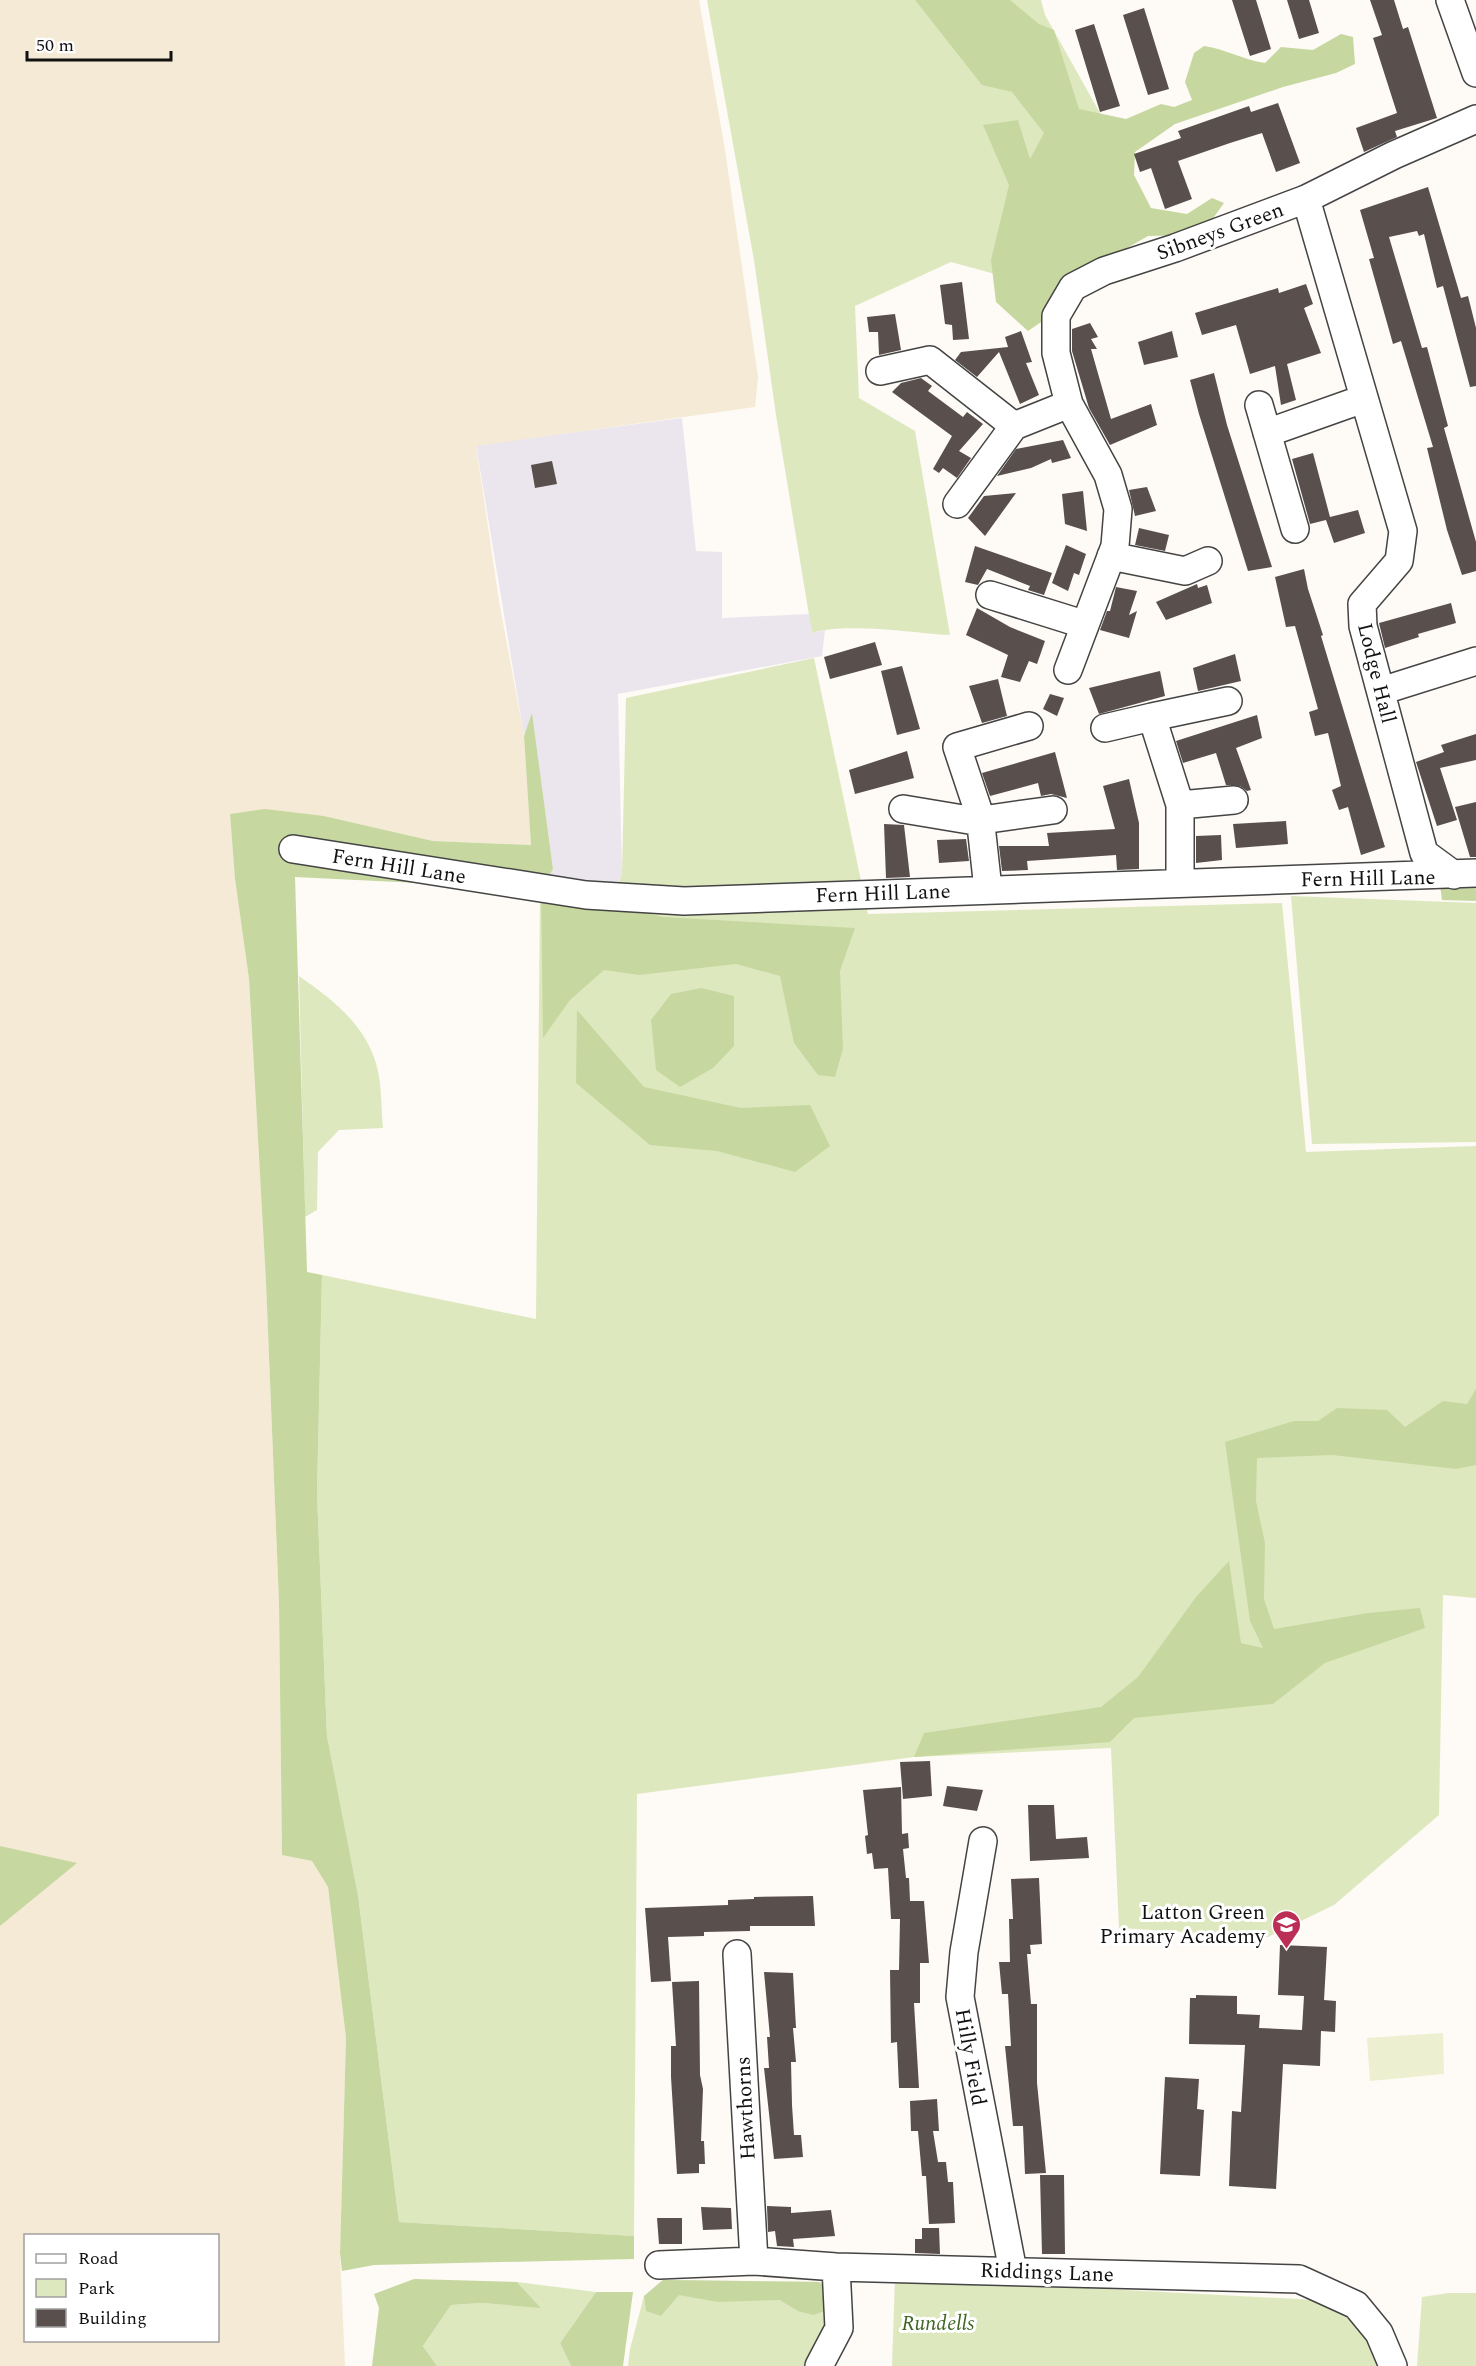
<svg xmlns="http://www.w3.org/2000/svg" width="1476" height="2366" font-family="Spectral,serif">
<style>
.industrial{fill:#ebe6ee}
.farmland{fill:#f4ead5;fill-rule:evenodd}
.green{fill:#dee8bf}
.forest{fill:#c6d89f}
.pitch{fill:#ecf0d0}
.building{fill:#594f4d}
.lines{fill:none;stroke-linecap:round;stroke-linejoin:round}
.minor-casing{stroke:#444;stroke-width:30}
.minor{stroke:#fff;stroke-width:27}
.labels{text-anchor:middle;stroke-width:6;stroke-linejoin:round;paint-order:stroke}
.street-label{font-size:21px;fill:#111;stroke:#fff}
.poi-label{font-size:21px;fill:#111;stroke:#fff;text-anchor:end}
.park-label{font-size:21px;font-style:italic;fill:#416623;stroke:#fff}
</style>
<rect width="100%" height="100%" fill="#fefaf5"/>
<path class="industrial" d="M682 418 696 551 722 552V618L809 614 812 633 825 630 822 656 618 694 622 871 619 885 540 888 553 869 532 715 524 736 476 445Z"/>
<path class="farmland" d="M0 0H699L725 150 758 377 755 407 476 446 499 601 524 736 531 845 433 841 324 816 230 814 235 879 249 979 266 1282 279 1603 282 1855 312 1861 328 1887 346 2038 340 2253 345 2366H0ZM26 2236H218V2340H26Z"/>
<path class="green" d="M707 0H1041L1045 15 1110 131 1054 290 951 262 855 306 859 398 915 431 950 635C914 633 845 622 812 633L776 415 754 260Z
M814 658 868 914 1282 903 1306 1152 1476 1146V1598L1443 1595 1439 1815 1334 1905 1268 1937 1119 1928 1111 1748 914 1757 637 1794 634 2236 399 2222 358 1895 327 1736 317 1494 322 1275 536 1319 540 895 619 885 622 871 626 698Z
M1291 896 1476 903V1142L1312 1144Z
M299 976C332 999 367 1026 377 1067 382 1086 381 1108 383 1128L339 1130 318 1152 317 1210 305 1217Z
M895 2278 1317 2300 1358 2315 1388 2366H892Z
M663 2280 829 2282 826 2336 805 2366H628L630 2349 644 2296Z
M517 2282 596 2292 560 2343 571 2366H437L423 2346 451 2305 482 2303 540 2307Z
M1449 2293H1476V2366H1417L1422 2297Z"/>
<path class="forest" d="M915 0H1010L1039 24 1054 30 1079 109 1126 119 1161 104 1174 107 1192 100 1185 82 1194 53 1204 46C1226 49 1243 60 1265 63L1281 47 1313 50 1341 34 1353 37 1355 64 1336 73 1283 87 1175 124 1135 152 1134 175 1151 208 1187 214 1212 198 1224 203 1201 235 1148 236 1054 290 1050 316 1028 331 996 302 991 260 1009 185 983 125 1018 120 1030 159 1044 133 1012 92 982 85Z
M532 713 553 869 541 889 663 917 855 928 840 971 843 1049 835 1077 818 1075 794 1043 780 976 736 964 639 975 604 970 570 1000 543 1038 541 889 295 877 307 1272 322 1275 317 1494 327 1736 358 1895 399 2222 634 2236V2259L374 2265 342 2271 340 2253 346 2038 328 1887 312 1861 282 1855 279 1603 266 1282 249 979 235 879 230 814 265 809 324 816 433 841 531 845 524 736Z
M1440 885H1476V901L1442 900Z
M701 988 734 996V1046L713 1068 680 1087 656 1070 651 1020 671 994Z
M577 1010 644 1087 741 1108 810 1105 830 1146 795 1172 717 1151 650 1145 576 1083Z
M1476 1389V1465L1456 1469 1332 1455 1257 1458 1256 1501 1265 1543 1264 1599 1274 1629 1368 1613 1420 1608 1425 1628 1325 1663 1273 1704 1134 1718 1110 1742 914 1757 924 1733 1101 1707 1138 1677 1196 1597 1229 1561 1241 1643 1263 1648 1250 1621 1225 1442 1294 1421H1318L1337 1408 1387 1410 1405 1427 1443 1401 1467 1404Z
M0 1846 77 1863 0 1926Z
M414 2279 517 2282 541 2308 482 2303 451 2305 423 2346 437 2366H372L379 2308 374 2294Z
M663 2280 819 2282 826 2289 828 2310 813 2315 798 2311 780 2300 718 2302 679 2295 661 2316 646 2311 644 2296Z
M596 2292H633L623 2366H571L560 2343Z"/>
<path class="pitch" d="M1443 2033 1444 2074 1370 2081 1367 2038Z"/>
<path class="building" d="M1232 0H1256L1271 49 1250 56Z
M1287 0H1309L1319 33 1299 39Z
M1370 0H1394L1403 29 1408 27 1437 118 1395 131 1397 137 1364 152 1356 128 1397 113 1373 38 1382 35Z
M1144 8 1169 89 1148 95 1123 15Z
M1094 24 1120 106 1100 112 1075 30Z
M1278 103 1300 163 1276 172 1262 133 1230 143 1178 161 1192 199 1165 209 1151 168 1140 172 1134 154 1181 138 1178 131 1249 106 1251 112Z
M1428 187 1461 298 1468 296 1476 328V386L1470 387 1443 286 1437 288 1424 234 1419 236 1417 231 1389 237 1422 348 1427 347 1448 426 1444 428 1476 542V571L1462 575 1447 530 1427 448 1433 447 1401 341 1393 344 1369 259 1374 258 1360 210Z
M962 282 969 339 953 340 952 325 945 324 940 285Z
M1306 284 1313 304 1304 308 1321 353 1287 364 1296 400 1281 405 1275 366 1250 374 1236 325 1202 335 1195 313 1278 288 1279 293Z
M895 314 901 350 879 355 878 332H869L867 317Z
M1090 323 1098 337 1091 339 1097 349H1091L1111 419 1151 404 1157 425 1110 445 1089 408 1072 351V329Z
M1021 331 1032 362 1026 363 1039 395 1020 404 999 352 977 377 955 360 961 352 1008 347 1005 337Z
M1172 331 1178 357 1144 365 1138 342Z
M1214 373 1227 425 1272 567 1248 571 1199 414 1190 380Z
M921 378 932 386 928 391 963 417 967 412 983 424 959 451 971 458 957 478 943 468 939 473 933 469 952 436 892 392 901 383Z
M1063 440 1071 458 1052 463 1051 459 1031 468 997 476 1016 449Z
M1313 453 1330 517 1358 510 1365 533 1334 543 1326 520 1310 524 1292 459Z
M552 461 557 484 535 488 531 465Z
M1147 487 1156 511 1135 516 1129 490Z
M1083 491 1087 531 1065 524 1062 494Z
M1016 493 985 536 968 518 984 496Z
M1139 528 1169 535 1165 551 1135 545Z
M1066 545 1086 554 1079 575 1074 573 1068 591 1052 583Z
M975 546 1052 573 1044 595 1028 590 1030 586 987 569 978 585 965 582Z
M1304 569 1308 589 1323 635 1321 636 1385 847 1361 855 1348 807 1339 810 1332 790 1341 786 1328 733 1315 736 1309 712 1318 709 1295 626 1286 627 1275 577Z
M1197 584 1198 588 1207 585 1212 603 1166 620 1156 602Z
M1116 587 1137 591 1129 615 1137 611 1129 638 1100 630 1107 611H1110Z
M1451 603 1456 623 1418 634 1419 637 1385 648 1379 623Z
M977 608 1010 627 1045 641 1037 664 1029 661 1020 682 1001 677 1008 655 966 635Z
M875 642 882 665 830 679 824 657Z
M1235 654 1241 681 1198 691 1193 668Z
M902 666 920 729 897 735 881 671Z
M1160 671 1165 696 1099 714 1089 688Z
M998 679 1007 716 982 723 969 686Z
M1050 694 1064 698 1057 716 1043 709Z
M1257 715 1262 738 1236 748 1251 790 1247 791 1240 786 1226 785 1216 753 1183 763 1176 741Z
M1476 734V760L1440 768 1457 820 1437 826 1416 762 1444 752 1441 745Z
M907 751 914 778 855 794 849 770Z
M1055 752 1067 798 1051 794 1041 796 1038 783 990 796 982 773Z
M1129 779 1139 823V869L1117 870 1116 855 1027 861 1028 870 1002 871 999 846H1049L1047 833 1115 829 1103 786Z
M1476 802V857H1470L1455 807Z
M1286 821 1288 844 1236 848 1233 824Z
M884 824 904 825 910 877 886 878Z
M1221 835 1222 860 1196 863V836Z
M966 839 969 861 939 863 937 840Z
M930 1761 932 1796 903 1799 900 1762Z
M947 1786 983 1790 977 1811 943 1806Z
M901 1787 902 1834 908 1833 909 1848 903 1849 906 1878H909L910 1901H924L929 1963H920V2003H914L919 2088H899L897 2042 891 2043 890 1970H899L900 1919H891L888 1868 874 1869 872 1853 867 1854 865 1836 868 1835 863 1790Z
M1028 1805H1054L1056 1839 1087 1837 1089 1858 1030 1861Z
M1039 1878 1042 1944 1030 1945 1031 1954H1027L1031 2004H1037V2083L1046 2173 1025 2174 1023 2126H1013L1005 2046H1011L1008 1994H1002L999 1962H1010L1009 1919H1013L1011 1879Z
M813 1896 815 1926H750V1931L704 1932V1936L668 1937 671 1981 651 1982 645 1908 728 1905V1900L754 1899V1897Z
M1280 1945 1327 1947 1324 2000 1336 2001 1335 2032 1321 2031 1320 2066 1283 2064 1276 2189 1229 2186 1232 2111 1241 2112 1245 2045 1189 2044 1190 1998H1196V1995L1237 1996V2014L1260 2015 1259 2028 1302 2030 1304 1996 1278 1995Z
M764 1972 793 1973 796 2028H793L796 2062H791L792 2105 794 2135H801L803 2157 774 2159 764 2068H769L767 2037H770Z
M699 1981 700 2075 703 2089 701 2141H704L705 2164H699V2173L677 2174 671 2077V2046H676L672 1982Z
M1165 2077 1199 2079 1197 2109 1204 2110 1200 2176 1160 2174Z
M937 2099 939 2131H933L938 2162H946L948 2182H953L955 2223 929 2224 926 2176H922L918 2131H911L910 2101Z
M1040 2175H1064L1065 2254H1042Z
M767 2206 791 2207V2213L831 2210 835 2236 793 2239 794 2247 777 2246 775 2231 768 2232Z
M701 2207 731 2208 732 2229 703 2230Z
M657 2218H682V2244H659Z
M922 2228H939L940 2254 915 2253V2239H922Z"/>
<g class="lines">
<defs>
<path id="minor" d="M1450 0 1476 73
M1306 199 1403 531 1399 561 1362 604 1363 626 1424 853 1454 875
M880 371 930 360 1014 426 1069 404
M1259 405 1295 529
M1267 433 1363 399
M957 504 1014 426
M1111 556 1185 571 1208 561
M990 595 1083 624
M1068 670 1115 546 1118 509 1108 475 1069 404 1056 353V316L1073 287 1104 271 1175 248 1306 199 1394 155 1476 119
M1381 691 1476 661
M1152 717 1228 701
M1105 728 1152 717 1180 805V882
M1180 805 1234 800
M903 809 975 821 1053 810
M293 849 586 895 684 901 1476 873
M988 889 980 816 957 747 1029 726
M983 1841 964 1952 960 1997 1013 2271
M737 1954 754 2261
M659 2265 754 2261 836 2267 1299 2279 1356 2305 1379 2333 1393 2366
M819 2366 839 2328 836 2267"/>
</defs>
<use href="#minor" class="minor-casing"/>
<use href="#minor" class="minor"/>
</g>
<defs>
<symbol id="school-pin" viewBox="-11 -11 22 30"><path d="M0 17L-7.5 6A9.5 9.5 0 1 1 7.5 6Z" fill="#bb2e56" stroke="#fff"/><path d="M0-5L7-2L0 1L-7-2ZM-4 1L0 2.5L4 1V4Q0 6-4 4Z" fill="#fff"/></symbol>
</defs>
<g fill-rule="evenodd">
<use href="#school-pin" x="1270" y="1908" width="33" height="45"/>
</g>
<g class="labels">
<g class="street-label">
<text transform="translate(1220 231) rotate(-20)" y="7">Sibneys Green</text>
<text transform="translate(1377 673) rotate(76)" y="7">Lodge Hall</text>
<text transform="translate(399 866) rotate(9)" y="7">Fern Hill Lane</text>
<text transform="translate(1368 878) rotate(-1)" y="7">Fern Hill Lane</text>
<text transform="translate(883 893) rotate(-2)" y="7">Fern Hill Lane</text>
<text transform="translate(971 2057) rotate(80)" y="7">Hilly Field</text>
<text transform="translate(745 2108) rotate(-93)" y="7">Hawthorns</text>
<text transform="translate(1047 2272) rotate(2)" y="7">Riddings Lane</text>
</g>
<g class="poi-label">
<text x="1265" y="1919">Latton Green<tspan x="1265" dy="24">Primary Academy</tspan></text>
</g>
<g class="park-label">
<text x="938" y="2330">Rundells</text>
</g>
</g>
<rect x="24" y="2234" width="195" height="108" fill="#ffffff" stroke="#a0a0a0" stroke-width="1.5"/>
<rect x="36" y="2254" width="30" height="9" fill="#ffffff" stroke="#a0a0a0" stroke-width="1.5"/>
<text x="78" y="2264" font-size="18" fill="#111111">Road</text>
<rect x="36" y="2279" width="30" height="18" fill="#dee8bf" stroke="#a0a0a0" stroke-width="1.5"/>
<text x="78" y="2294" font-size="18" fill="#111111">Park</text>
<rect x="36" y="2309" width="30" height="18" fill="#594f4d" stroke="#a0a0a0" stroke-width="1.5"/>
<text x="78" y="2324" font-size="18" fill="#111111">Building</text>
<path d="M27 51v9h144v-9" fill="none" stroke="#111111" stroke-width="3"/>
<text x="36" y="51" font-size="18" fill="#111111" stroke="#ffffff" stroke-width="4.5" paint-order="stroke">50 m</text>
</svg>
